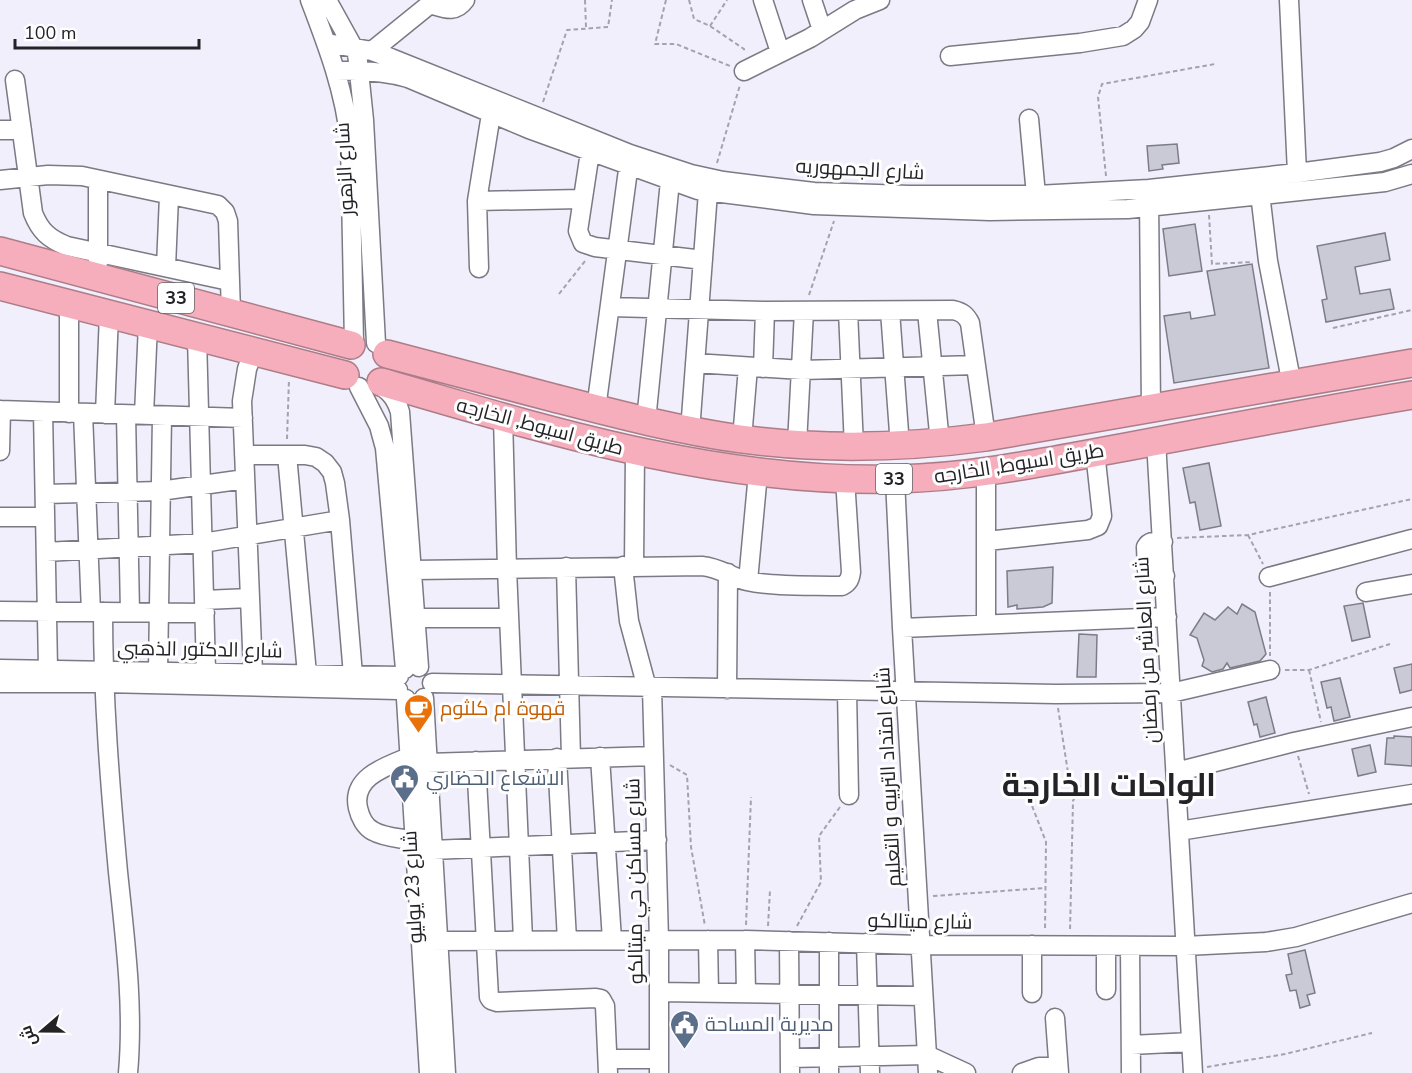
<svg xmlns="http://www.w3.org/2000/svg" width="1412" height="1073" font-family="'Nunito Sans',Cairo,sans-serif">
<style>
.building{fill:#cacad6;stroke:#7d7d88;stroke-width:1.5}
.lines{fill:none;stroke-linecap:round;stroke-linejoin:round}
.minor-casing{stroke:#7a7a84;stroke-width:21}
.highway-casing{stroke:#ac7d88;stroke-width:30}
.path{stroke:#a3a3ac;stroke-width:2;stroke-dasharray:4.5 3;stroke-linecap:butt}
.minor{stroke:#fff;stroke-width:18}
.highway{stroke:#f6aebc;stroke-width:27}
.labels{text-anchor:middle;stroke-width:6;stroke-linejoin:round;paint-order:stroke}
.shield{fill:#fefefe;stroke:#646468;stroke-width:1.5}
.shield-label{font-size:18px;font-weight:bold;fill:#222227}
.street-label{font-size:20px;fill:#222227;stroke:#fefefe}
.food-label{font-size:20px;fill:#c56008;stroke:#fefefe;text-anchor:start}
.service-label{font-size:20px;fill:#4e5e75;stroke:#fefefe;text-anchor:start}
.town-label{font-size:32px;font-weight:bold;fill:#222227;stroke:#fefefe}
</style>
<rect width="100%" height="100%" fill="#f0effb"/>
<path class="building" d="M1177 144 1179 163 1162 165 1163 169 1149 171 1147 146Z
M1195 224 1202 271 1169 276 1163 229Z
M1385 233 1390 260 1355 267 1360 294 1390 289 1394 309 1326 322 1322 300 1327 299 1317 246Z
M1252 264 1269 368 1174 383 1164 316 1190 312 1191 319 1215 315 1207 271Z
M1209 463 1221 526 1200 530 1195 502 1190 503 1183 468Z
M1053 567 1052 603 1043 607 1017 609V605L1008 607 1007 571Z
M1363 603 1370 637 1352 641 1344 606Z
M1242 604 1255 612 1266 654 1260 661 1230 668 1227 663 1223 669 1212 672 1202 666 1204 660 1197 638 1190 635 1204 613 1215 620 1228 607 1237 614Z
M1079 634 1097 635 1096 677H1077Z
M1412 664V690L1400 693 1394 668Z
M1340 678 1350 717 1334 721 1331 707 1327 708 1321 682Z
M1266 697 1275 733 1260 737 1257 724 1254 725 1248 702Z
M1394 736 1412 737V766L1385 764 1387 738H1394Z
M1370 745 1376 772 1358 776 1352 749Z
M1305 950 1315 993 1307 995 1310 1005 1300 1008 1296 990 1290 991 1286 975 1292 974 1288 954Z"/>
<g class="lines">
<defs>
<path id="minor" d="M310 0C328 47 345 92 350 142L354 343
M327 0 357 54 358 62 364 120 376 343
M763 0 780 52
M812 0 822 30
M1289 0 1297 173
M430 4C444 8 455 14 465 0
M327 43 372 51 391 58 630 154 691 174 723 181 814 192 909 195H1037L1149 189 1297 173 1380 162 1394 158 1412 149
M372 51 430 4
M950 56 1080 43 1123 36 1134 29 1140 22 1148 0
M336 71C361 70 384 71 408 78L529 129 698 190 814 205 990 211 1128 209 1385 182 1412 174
M744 71 810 38 855 10 880 0
M15 80 33 213C40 231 49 239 67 246L229 281
M1029 119 1037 206
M0 130H22
M590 152 578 231 583 243 595 247 703 260
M0 180 48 175 82 176 218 205 225 212 228 221 231 312
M98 180V263
M1259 185 1268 261 1292 385
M1149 197 1151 409
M477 201 581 199
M166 267 169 196
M479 268 477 201 491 114
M610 307 765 311 953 310C962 312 966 315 970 323L986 437
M848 311 854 447
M890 311 900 446
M927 311 940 443
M197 337 206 672
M253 352 247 369 242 401 253 672
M695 363 802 370 976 365
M763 368 765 311
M379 385C391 392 396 399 400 412L419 667
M359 387 379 426 385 448 405 669
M596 409 630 155
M0 410 243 418
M43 412 48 668
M69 413V304
M83 413 91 612
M105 414 109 314
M126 415 130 612
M144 415 148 324
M503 417 507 569 523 940
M646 421 670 181
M690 431 708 192
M742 439 748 367
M1156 441 1193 1073
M797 444 804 311
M0 451 1 410
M244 455H305L316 457 325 463 332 472 335 483 340 520 353 675
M287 455 307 674
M986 472V624
M895 479 902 628 928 1073
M45 494 160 491 245 479
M0 517H45
M987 541 1088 530 1098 526 1102 516 1095 452
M1163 542C1156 542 1150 540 1146 547L1147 570 1151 576H1165
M46 552 203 543 340 520
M623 566 629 621 647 688
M634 566 635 451
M566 567 571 758
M413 570 702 566C721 568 730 577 747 581 774 587 813 585 842 586 849 582 850 579 851 572L845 479
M1269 577 1412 539
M748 581 758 473
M1366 592 1412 584
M204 600 250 598
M0 611 205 613
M103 612C103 699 110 785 118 872 125 939 134 1006 128 1073
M416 618H509
M902 628 1167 617
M0 669 399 676
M158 671 162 416
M0 683H104L398 690
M432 683 1056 694 1171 693 1270 670
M652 688 659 940V1073
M727 689 728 573
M847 691 849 795
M424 698 446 1073
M406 699 429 1073
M409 757C387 766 351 777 358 808 360 817 365 827 373 831 385 838 402 838 415 841
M600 757 612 940
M557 758 567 940
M476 761 489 997 491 1000 497 1002 596 998 601 999 605 1006 608 1073
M427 763 654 756
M1176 772 1294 742 1412 717
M1179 831 1412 794
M433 850 657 840
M708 940 709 993
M745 940 746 993
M421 941 745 940 920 945 1185 946 1266 942 1296 937 1412 903
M789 941 790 1073
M829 942V1073
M866 943 870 1073
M1130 946 1131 1073
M1106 990V946
M659 992 923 996
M1032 993V945
M1055 1018 1059 1073
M1131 1045 1191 1042
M790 1058 927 1055 966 1073
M608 1059H659
M1022 1073 1039 1067H1058"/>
<path id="highway" d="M0 251 351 345
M0 286 345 375
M387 354C443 369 499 383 554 398 616 414 677 430 741 439 823 450 904 448 986 437L1412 363
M381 382C549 431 720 484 897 479 975 477 1050 461 1126 447 1221 429 1316 411 1412 395"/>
</defs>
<use href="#minor" class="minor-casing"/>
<use href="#highway" class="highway-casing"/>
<path class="path" d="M585 0 586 27
M666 0 655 44H676L730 66
M689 0 694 19 710 26 744 49V53
M710 26 727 0
M543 102 567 30 608 27 612 0
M717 163 740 85
M1106 176 1098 97 1102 84 1215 64
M1209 215 1212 264 1253 262
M559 294 585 261
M809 295 834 221
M1333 328 1412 310
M287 439 289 379
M1248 535 1263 564
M1177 538 1248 535 1412 499
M1270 592V656
M1285 670H1309L1390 644
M1309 670 1321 722
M1058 708 1069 779 1080 786 1073 801 1070 931
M1298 756 1309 794
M670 765 687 775 691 847 705 926
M1024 785 1046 842 1045 930
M933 896 1044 888
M746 925 751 797
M768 926 770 890
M797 926 821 882 819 836 840 807
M1207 1067 1285 1054 1372 1033"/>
<use href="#minor" class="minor"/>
<use href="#highway" class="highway"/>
</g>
<defs>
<symbol id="cafe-pin" viewBox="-11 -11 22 30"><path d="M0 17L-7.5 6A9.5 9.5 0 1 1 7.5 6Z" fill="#e8710a" stroke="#fefefe"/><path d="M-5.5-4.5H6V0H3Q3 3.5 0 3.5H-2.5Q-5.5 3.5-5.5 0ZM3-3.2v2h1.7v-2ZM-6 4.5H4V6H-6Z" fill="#fff"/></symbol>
<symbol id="civic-pin" viewBox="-11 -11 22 30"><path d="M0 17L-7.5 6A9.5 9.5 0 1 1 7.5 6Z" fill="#5c6f8a" stroke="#fefefe"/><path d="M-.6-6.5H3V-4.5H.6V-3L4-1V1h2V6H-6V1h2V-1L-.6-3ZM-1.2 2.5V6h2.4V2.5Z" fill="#fff"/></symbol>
</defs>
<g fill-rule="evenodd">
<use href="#cafe-pin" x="402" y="692" width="33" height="45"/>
<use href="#civic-pin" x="388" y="762" width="33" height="45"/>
<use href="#civic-pin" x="668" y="1008" width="33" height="45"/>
</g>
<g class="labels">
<g class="shield">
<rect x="158" y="283" width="36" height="30" rx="4.5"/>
<rect x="876" y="464" width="36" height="30" rx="4.5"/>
</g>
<g class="shield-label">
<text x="176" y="304">33</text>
<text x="894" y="485">33</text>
</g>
<g class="street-label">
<text transform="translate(344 169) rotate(-93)" y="7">شارع الزهور</text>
<text transform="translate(860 169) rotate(3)" y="7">شارع الجمهوريه</text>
<text transform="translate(540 426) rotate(15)" y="7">طريق اسيوط, الخارجه</text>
<text transform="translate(1019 463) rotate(-9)" y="7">طريق اسيوط, الخارجه</text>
<text transform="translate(200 649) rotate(1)" y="7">شارع الدكتور الذهبي</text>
<text transform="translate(1146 650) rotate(-93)" y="7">شارع العاشر من رمضان</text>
<text transform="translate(888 777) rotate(-93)" y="7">شارع امتداد التربيه و التعليم</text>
<text transform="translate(634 881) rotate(-91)" y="7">شارع مساكن حي ميتالكو</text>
<text transform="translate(412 887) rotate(-93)" y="7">شارع 23 يوليو</text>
<text transform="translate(920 921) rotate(1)" y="7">شارع ميتالكو</text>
</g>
<g class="food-label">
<text x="440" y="715">قهوة ام كلثوم</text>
</g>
<g class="service-label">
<text x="426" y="785">الاشعاع الحضاري</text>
<text x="705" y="1031">مديرية المساحة</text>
</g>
<g class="town-label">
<text x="1109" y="796">الواحات الخارجة</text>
</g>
</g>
<g transform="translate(42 1031) rotate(250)" stroke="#fefefe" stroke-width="4.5" paint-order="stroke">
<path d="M0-4.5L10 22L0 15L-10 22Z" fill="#222227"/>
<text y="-9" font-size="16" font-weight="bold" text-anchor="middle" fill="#222227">ش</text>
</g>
<path d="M15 39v9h184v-9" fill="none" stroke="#222227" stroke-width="3"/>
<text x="24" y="39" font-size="18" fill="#222227" stroke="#fefefe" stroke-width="4.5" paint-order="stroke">100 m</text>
</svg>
